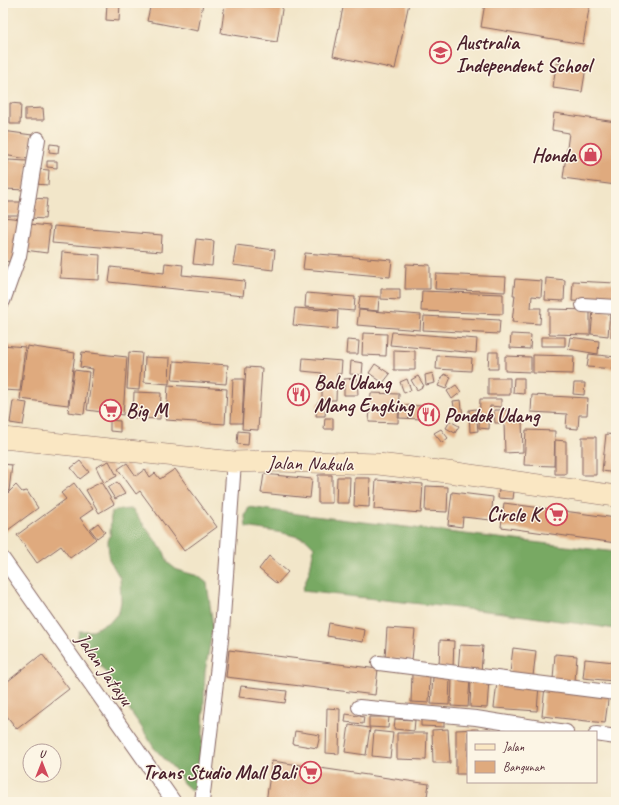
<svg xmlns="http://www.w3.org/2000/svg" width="619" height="805" font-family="Caveat,sans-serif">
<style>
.forest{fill:#78a963;stroke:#616447}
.building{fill:#dfaa7e}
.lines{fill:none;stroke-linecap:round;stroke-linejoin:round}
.street-casing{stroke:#856562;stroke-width:16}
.secondary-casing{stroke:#856562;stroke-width:22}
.street{stroke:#fff;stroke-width:14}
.secondary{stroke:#fae7c3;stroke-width:21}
.labels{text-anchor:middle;stroke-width:3;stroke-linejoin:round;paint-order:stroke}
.poi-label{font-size:20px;font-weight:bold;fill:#4a1f2b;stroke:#fcf5e5;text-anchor:start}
.street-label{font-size:20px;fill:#4a1f2b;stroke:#fcf5e5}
</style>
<rect width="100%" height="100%" fill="#fcf5e5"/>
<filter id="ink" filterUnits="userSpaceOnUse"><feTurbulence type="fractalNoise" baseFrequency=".025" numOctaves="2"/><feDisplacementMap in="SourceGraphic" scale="8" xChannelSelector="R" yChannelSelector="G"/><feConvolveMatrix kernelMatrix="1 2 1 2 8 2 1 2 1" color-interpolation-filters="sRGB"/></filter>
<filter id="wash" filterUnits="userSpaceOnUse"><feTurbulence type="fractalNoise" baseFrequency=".012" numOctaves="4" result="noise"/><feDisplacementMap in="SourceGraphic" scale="16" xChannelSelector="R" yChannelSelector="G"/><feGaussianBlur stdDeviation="0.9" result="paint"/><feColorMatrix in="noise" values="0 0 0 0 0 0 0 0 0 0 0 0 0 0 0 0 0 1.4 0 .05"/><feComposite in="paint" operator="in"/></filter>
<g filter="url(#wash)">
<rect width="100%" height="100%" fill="#f2e6c9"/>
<path class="forest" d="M249 507 305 515 616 552V629L504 613 302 591 310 569 314 547 306 539 283 533 246 527 245 516Z
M132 509 164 552 168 563 177 570 198 576 207 583 213 627 205 672 201 784 192 791 183 783 177 772 154 748 142 728 113 686 108 675 93 657 77 640 79 631H91L111 621 119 612 121 601 120 578 109 559 108 541 110 536 111 513 116 510Z"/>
<g id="blocks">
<path class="building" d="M107 3H120L119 21 106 20Z
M151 3H203L198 31 147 21Z
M225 3H283L277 42 221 33Z
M344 3H409L395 69 333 56Z
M485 3H590L583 44 481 27Z
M601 3H616V7L601 6Z
M556 63 586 67 582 92 553 88Z
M10 103 21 104 20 124H10Z
M43 108 44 120H25V109Z
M554 113 616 122V185L563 178 569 133 552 130Z
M3 131 32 135 28 159 3 155Z
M50 144 59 145 58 153 49 152Z
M8 160 28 161 25 190 5 189Z
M47 161H57V168L47 167Z
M36 169 49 170 48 185 35 184Z
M33 198 47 199 45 219 31 218Z
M6 202H22V215H6Z
M3 217 22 219 16 262 3 261Z
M29 224 50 226 47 253 25 250Z
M54 226 162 235 161 252 52 243Z
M196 239 214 241 212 266 193 264Z
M236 245 275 250 273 270 233 265Z
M62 252 100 255 99 280 60 278Z
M305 253 392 260 390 277 303 269Z
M165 263 183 265 182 275 245 281 243 296 109 282 111 267 164 273Z
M406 264 430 265V289H405Z
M436 274 506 277 505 292 435 289Z
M546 278 565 280 564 301 545 300Z
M515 279 542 281 541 297 532 296 531 308H541L540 324 512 322 515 295H513Z
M573 281 616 283V304L572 301Z
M381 289H400V300L381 299Z
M422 291 503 294V314L421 311Z
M306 293 355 297 354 311 305 307Z
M360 296 379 297 378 311 358 309Z
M295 308 338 311 337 329 293 325Z
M549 309 590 310V335L549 334Z
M359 310 421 315 420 330 357 325Z
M593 310 610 312 608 336 591 334Z
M424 316 500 320 499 334 423 330Z
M612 318H616V337H611Z
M392 332 477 339 476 353 390 345Z
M363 333 387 334 386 356 362 355Z
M511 334 531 335 530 349 510 348Z
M541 337H565V346H541Z
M570 337 599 341 598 354 568 349Z
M347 340 359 341 358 354H346Z
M3 345 25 347 20 391 3 390Z
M27 346 75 353 68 405 20 399Z
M394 350 415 351V370H394Z
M82 352 127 357 123 415 87 410 93 369 80 367Z
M129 352 142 353 139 390 127 389Z
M489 352H498V369H488Z
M589 354 616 357V369L587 367Z
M533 355 574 356 573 374 533 373Z
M437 356 472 358 471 371 436 369Z
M505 356 531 357V372L505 371Z
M145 357 170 358 169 384 144 382Z
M303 358 342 361 341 374H337L336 400H322V373L302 371Z
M174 361 228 365 226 384 172 380Z
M351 361 363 363 362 375 350 374Z
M375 364 390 374 383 383 369 373Z
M246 367 262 368 258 430 242 429Z
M74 370 89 372 84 414 68 412Z
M433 373 435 383 426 385 425 375Z
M444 374 451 377 446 389 438 386Z
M418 376 424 386 417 390 411 380Z
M357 378 358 395H344V379Z
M488 378H510V395H488Z
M514 378H524V394L513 393Z
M233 379H244L242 423H231Z
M407 379 411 390 404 393 400 382Z
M574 383H585L584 395 573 394Z
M168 385 227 389 225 424 166 420Z
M456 385 461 392 452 399 447 391Z
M134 392 161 393 160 419 133 418Z
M371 393 399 394 398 423 369 422Z
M532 395 588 398 587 415H579L578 429 566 428 567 414 531 412Z
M480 399H501V407L490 406 489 429 479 428Z
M461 400 463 417 456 418 453 401Z
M13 401 27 403 23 425 10 423Z
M317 403H326L325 416H316Z
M400 405 423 406 422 419 399 418Z
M476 409 478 431 470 432 469 410Z
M494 410H507L508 421 522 420 523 452 505 453 504 423H495Z
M325 418H333V429H324Z
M110 420 120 421V432L110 431Z
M450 421 459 426 455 433 446 428Z
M441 429 448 438 442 443 434 433Z
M526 430 555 431 554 466 524 465Z
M238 431 249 432 248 445 237 444Z
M606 434 616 435V473L602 471Z
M582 437H596V475H582Z
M555 440 566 441V474H555Z
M80 461 89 472 80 479 71 468Z
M109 461 117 476 104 483 96 467Z
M127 463 136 476 145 469 150 477 155 473 160 479 175 469 217 527 184 551 140 491 136 494 118 469Z
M3 464 12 465 9 491 3 490Z
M264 474 312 479 310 498 261 493Z
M318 475H332V503H318Z
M337 477H350L349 503H336Z
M355 478H370L369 507 354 506Z
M376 480 423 484 421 513 374 509Z
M101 482 114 504 99 513 86 490Z
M117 482 125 494 115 499 108 488Z
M74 483 93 509 80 518 96 539 70 558 61 546 37 563 17 535 66 499 61 493Z
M16 485 22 492 27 491 38 508 4 533 3 492 8 493Z
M426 486 448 487 447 512 425 511Z
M499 489 514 491 513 499 498 498Z
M452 492 493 497 491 520 463 517 462 527 448 525Z
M504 503 616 518V543L501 527Z
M98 523 105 532 97 538 90 529Z
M269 556 288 572 277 584 259 569Z
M329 623 365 630 363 642 327 636Z
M387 628 415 630 412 660 385 658Z
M440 640 454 641 453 668 439 667Z
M460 645 483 646 481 673 458 671Z
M513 648 536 651 533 676 510 673Z
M229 650 378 669 375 695 226 677Z
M42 654 69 689 17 729 3 711V685Z
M555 654 577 656 575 681 553 679Z
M585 659 614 662 613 681 583 678Z
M412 674 430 675 429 703 411 702Z
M433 677H450L449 705 431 704Z
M452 678 470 679 468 707 451 706Z
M471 679 489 680 487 708 470 707Z
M497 682 539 685 537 711 494 708Z
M241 686 287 691 285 703 239 697Z
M545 686 609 693 605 723 542 716Z
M327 708 340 709 339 754 326 753Z
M346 714 364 717 363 724 345 722Z
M369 717H389L388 728 369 727Z
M421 717 444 718V727L421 726Z
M395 719 415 720 414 731 394 729Z
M349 725 370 728 366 755 345 752Z
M448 729 450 763H433L432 730Z
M478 729V732H468V774H456V730Z
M295 731 320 735 317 748 293 744Z
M374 731 393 733 390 758 372 756Z
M397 733H427L426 760 397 759Z
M272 761 429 784 426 802H266Z"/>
</g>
</g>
<g filter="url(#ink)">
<use href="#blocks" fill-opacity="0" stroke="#856562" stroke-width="1"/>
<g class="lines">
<defs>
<path id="street" d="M3 301 19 256 38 139
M583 305 616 307
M3 559 174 802
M379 663 616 693
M359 707 411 712 476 718 566 732
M596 734 616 737
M202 802 222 631 234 462"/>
<path id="secondary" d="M3 438 234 462 276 461 378 464 456 473 616 496"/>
</defs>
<use href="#street" class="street-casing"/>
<use href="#secondary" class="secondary-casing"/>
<use href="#street" class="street"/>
<use href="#secondary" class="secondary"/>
</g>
</g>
<defs>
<symbol id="school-ring" viewBox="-11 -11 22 22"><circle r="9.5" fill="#fcf5e5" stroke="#d1495b" stroke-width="1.5"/><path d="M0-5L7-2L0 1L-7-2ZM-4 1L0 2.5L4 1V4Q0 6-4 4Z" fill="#d1495b"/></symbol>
<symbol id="shop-ring" viewBox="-11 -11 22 22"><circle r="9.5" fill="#fcf5e5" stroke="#d1495b" stroke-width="1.5"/><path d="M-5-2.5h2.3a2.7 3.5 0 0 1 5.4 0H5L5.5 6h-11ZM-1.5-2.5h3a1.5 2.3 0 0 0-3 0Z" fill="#d1495b"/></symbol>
<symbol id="restaurant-ring" viewBox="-11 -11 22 22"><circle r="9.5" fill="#fcf5e5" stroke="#d1495b" stroke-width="1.5"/><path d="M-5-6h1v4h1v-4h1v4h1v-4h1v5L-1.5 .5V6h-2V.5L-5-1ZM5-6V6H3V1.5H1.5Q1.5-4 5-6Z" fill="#d1495b"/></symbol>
<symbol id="supermarket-ring" viewBox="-11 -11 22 22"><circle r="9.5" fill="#fcf5e5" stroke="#d1495b" stroke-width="1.5"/><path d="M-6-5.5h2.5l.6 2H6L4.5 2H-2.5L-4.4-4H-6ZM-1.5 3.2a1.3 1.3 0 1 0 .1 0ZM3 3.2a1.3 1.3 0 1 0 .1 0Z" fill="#d1495b"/></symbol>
</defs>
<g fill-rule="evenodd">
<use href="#school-ring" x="428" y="40" width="25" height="25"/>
<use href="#shop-ring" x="578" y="142" width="25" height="25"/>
<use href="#restaurant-ring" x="286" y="382" width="25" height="25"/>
<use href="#supermarket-ring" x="98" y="398" width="25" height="25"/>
<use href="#restaurant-ring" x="416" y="402" width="25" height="25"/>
<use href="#supermarket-ring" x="544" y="502" width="25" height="25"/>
<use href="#supermarket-ring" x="298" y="760" width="25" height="25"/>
</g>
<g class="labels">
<g class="poi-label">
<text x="456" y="49">Australia<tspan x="456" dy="23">Independent School</tspan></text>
<text x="576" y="162" text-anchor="end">Honda</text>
<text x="314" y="389">Bale Udang<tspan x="314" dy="23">Mang Engking</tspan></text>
<text x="126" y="417">Big M</text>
<text x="444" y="422">Pondok Udang</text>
<text x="540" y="521" text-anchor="end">Circle K</text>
<text x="296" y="779" text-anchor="end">Trans Studio Mall Bali</text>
</g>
<g class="street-label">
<text transform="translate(310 463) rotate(1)" y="7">Jalan Nakula</text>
<text transform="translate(105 669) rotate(55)" y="7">Jalan Jatayu</text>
</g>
</g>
<rect width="619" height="805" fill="none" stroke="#fcf5e5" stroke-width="16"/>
<rect x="467" y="731" width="130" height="52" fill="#fcf5e5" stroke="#b59f9b"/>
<rect x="475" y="744" width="20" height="6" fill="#fae7c3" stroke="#b59f9b"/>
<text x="503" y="751" font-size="12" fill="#4a1f2b">Jalan</text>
<rect x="475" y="761" width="20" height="12" fill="#dfaa7e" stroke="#b59f9b"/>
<text x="503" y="771" font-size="12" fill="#4a1f2b">Bangunan</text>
<g transform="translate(42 763)"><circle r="19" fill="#fcf5e5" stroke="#b59f9b"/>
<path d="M0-3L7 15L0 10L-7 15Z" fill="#d1495b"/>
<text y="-6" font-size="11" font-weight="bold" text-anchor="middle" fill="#4a1f2b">U</text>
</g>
</svg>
